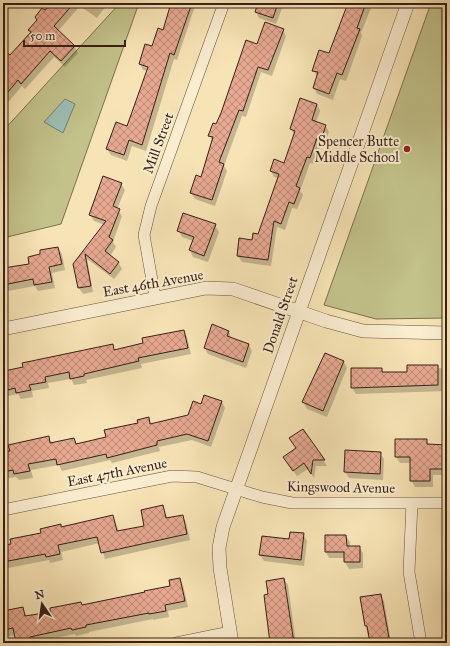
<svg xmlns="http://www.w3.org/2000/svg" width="450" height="646" font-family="'IM FELL Great Primer',serif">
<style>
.green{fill:#c2c28a;stroke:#7d7050}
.water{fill:#9ebeb4;stroke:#757e74}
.shadow{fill:#0003}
.building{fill:url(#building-cross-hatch);stroke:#381f15}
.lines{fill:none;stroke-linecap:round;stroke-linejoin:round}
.minor-casing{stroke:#68503d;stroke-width:12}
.tertiary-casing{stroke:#68503d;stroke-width:14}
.minor{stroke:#faedd0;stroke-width:11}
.tertiary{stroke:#faedd0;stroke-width:13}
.poi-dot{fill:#8f2418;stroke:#faedd0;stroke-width:1.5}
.labels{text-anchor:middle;stroke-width:4;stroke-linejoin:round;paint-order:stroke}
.poi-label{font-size:14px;fill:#381f15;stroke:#faedd0;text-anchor:end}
.street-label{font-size:14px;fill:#381f15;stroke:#faedd0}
</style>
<defs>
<pattern id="building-cross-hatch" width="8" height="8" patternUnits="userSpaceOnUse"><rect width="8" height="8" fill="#e7a991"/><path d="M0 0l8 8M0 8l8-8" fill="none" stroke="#bc8975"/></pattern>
</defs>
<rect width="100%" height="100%" fill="#f7e4b6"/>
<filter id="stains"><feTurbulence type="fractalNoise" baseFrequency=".005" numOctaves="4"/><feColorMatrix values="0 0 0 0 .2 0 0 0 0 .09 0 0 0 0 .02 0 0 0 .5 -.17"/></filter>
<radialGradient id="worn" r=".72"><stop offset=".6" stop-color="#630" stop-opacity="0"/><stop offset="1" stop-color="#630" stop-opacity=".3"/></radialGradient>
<path class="green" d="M120 3H139L61 224 3 238V131Z
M431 3H447V318L376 319 324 305Z"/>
<path class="water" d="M65 99 75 104 63 133 44 122Z"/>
<path class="shadow" d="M53 3H108L97 18 80 6 58 31 74 46 78 53 65 67 54 57 25 89 22 86 3 108V55L10 57 31 33 29 30Z
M173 3H196L177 60 174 59 146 151 132 146 127 161 111 155 107 149 128 128 148 71 143 70 140 64 163 31Z
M259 3H284L276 24 259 18 256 12Z
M348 3H373L361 33 362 36 346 81 340 79 333 100 317 94 314 88 317 77 314 71 330 55Z
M283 30 286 36 272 76 261 72 246 117 242 116 224 166 227 171 215 206 195 199 191 193 201 178 212 141 210 135 217 126 258 45Z
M317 104 320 111 316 122 325 125 329 132 324 145 321 144 314 164 310 163 300 191 303 195 297 209 292 208 285 230 277 227 271 266 242 262 238 256 258 235 278 178 274 177 271 171 285 164 295 136 291 129Z
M121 184 125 190 117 209 122 216 113 242 116 247 110 256 118 262 122 269 114 279 87 259 93 292 83 294 79 288 75 265 105 225 94 221 90 215Z
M215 225 219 232 208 262 193 257 190 250 193 241 182 237 178 230Z
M58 248 62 254 65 270 52 273 55 288 38 291 35 286 3 292V269L30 264 42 255Z
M184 331 187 337 191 354 141 364 142 368 86 380 87 383 74 385 71 379 48 383 49 388 32 391 33 397 21 399 18 394 3 397V372L112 345 115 351 144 344Z
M229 332 232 339 249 345 252 351 246 368 208 354 205 348Z
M344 362 347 368 327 417 307 409 303 402Z
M438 366 439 368 447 369V391L356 394 352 388 382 369 384 373H408Z
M222 402 225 408 211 447 192 440 159 447 160 451 112 463 110 460 62 471 59 465 31 470 33 478 19 480 16 477 3 479V453L48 437 52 443 74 439 77 444 107 438 148 418 152 424 189 416 202 405Z
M303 430 327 466H316L314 478 308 469 297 476 288 463 297 449Z
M426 440 429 445 447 446V475H433V487H415L411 480V463H400L396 457Z
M380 453 384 459 383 480 349 478 345 472Z
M163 506 168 519 182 516 186 522 190 540 105 559 100 543 61 552 63 560 50 563 49 560 3 569V546L42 534 60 525 62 528 113 516 119 532 145 526Z
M303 534 307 541 304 566 264 561 260 555Z
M346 536 350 542V547H359L363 553V568L349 569 345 562V558H329L326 552Z
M180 579 183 585 188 607 168 611 169 617 153 620V619L89 632V633L76 636 75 634 33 643H17L15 635 3 637V612L23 608 27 617 171 586Z
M284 579 288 585 296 643H271L270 595Z
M380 595 384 601 391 643H369L361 597Z
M447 601V628L442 602Z"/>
<path class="building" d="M51 3H74L54 26 75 46 61 61 50 51 21 84 18 80 3 98V49L10 55 31 32 28 30 37 20 35 17 42 8 45 10Z
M171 3H192L174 55 170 53 142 145 129 140 124 155 106 149 116 122 127 126 148 67 139 64 145 44 152 46 158 28 163 30Z
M258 3H278L273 18 255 12Z
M348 3H366L357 28 360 29 342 75 337 73 329 94 313 88 318 72 312 71 319 50 329 53Z
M265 22 284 29 268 70 258 67 243 111 239 110 219 162 224 164 212 200 190 193 196 175 201 177 213 137 208 136 213 123 216 124 221 113 246 40 257 44Z
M300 98 317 104 312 120 326 125 321 140 317 138 310 158 307 157 296 186 300 188 294 204 289 202 281 224 274 221 268 260 237 256 239 238 252 240 253 233 258 234 279 174 270 171 274 159 284 163 295 131 290 129Z
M103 176 122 183 113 206 120 209 109 237 113 240 105 251 119 262 110 274 85 254 91 286 78 288 73 264 106 221 89 215Z
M183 213 216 224 204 256 189 250 194 237 177 231Z
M58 247 62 264 49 267 52 282 34 285 33 279 3 285V268L29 264 28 257 40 254V250Z
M212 324 229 331 227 336 249 344 243 362 204 348Z
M184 330 188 348 138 358 139 361 84 374V376L70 379 69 372 45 377 46 382 29 385 31 390 16 393 15 388 8 390 4 371 23 367 22 363 113 344 114 350 143 343 142 338Z
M325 353 344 361 323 411 302 402Z
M407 365H438V385L351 388V368H382V372H407Z
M204 395 222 401 208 441 187 434 157 441V445L107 458 106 454 57 465 56 459 28 464 30 471 14 474 13 470 3 472V452L10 451 8 445 49 436 50 443 74 438 76 444 106 437 104 430 138 423 137 420 149 417 150 424 188 415 193 401 201 404Z
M303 429 325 460H313L311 474 304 463 293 471 283 457 296 448 289 438Z
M395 439H427V444L447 445V469H430V481H410V457H395Z
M345 450 381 452 380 474 344 472Z
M163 505 166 518 183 515 187 534 101 553 97 537 58 545 60 554 46 557 45 554 3 562V545L11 544 10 539 41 533 40 529 61 524V527L113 515 117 531 144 526 141 510Z
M290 532 304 533 301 560 259 555 262 536 289 539Z
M325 535H346L347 546H360V562H344V552H325Z
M180 578 185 601 165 605 166 611 149 614V613L86 625V627L72 630 71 628 30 637V640L16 643 13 628 3 630V611L23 607 25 616 50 612V608L81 602 82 605 145 592 144 591 170 586 169 580Z
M284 578 294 643H270L264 595 268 594 266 581Z
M381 594 390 643H370L367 626H365L360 597Z"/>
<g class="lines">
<defs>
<path id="minor" d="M3 6 5 3
M155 297 144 235 151 206 224 3
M412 503 409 572 421 643
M3 510 172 476 197 477 262 497 292 503H447
M176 643 230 632"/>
<path id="tertiary" d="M3 329 206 288 233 289 326 321 363 331 447 333
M232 643 220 568 219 548 223 527 408 3"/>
</defs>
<use href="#minor" class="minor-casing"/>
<use href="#tertiary" class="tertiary-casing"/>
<use href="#minor" class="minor"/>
<use href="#tertiary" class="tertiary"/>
</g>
<circle class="poi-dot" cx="407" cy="149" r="4"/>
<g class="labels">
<g class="poi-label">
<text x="399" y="146">Spencer Butte<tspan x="399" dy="16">Middle School</tspan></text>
</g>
<g class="street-label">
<text transform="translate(158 143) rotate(-70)" y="5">Mill Street</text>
<text transform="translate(153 283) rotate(-10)" y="5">East 46th Avenue</text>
<text transform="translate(280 315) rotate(-71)" y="5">Donald Street</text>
<text transform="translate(117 472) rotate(-11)" y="5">East 47th Avenue</text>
<text transform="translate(341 487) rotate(1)" y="5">Kingswood Avenue</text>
</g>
</g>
<rect width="450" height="646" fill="none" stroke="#f7e4b6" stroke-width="16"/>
<rect x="4" y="4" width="442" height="638" fill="none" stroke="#381f15" stroke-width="2"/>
<rect x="8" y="8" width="434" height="630" fill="none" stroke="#381f15"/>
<g transform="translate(42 604) rotate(347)" stroke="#faedd0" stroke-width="3" paint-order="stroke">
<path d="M0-3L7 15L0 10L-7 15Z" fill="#381f15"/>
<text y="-6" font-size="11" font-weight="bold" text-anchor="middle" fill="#381f15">N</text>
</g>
<path d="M24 40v6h101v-6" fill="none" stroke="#381f15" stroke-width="2"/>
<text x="30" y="40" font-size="12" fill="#381f15" stroke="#faedd0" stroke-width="3" paint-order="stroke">50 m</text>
<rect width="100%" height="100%" filter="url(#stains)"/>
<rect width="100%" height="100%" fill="url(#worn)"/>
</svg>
